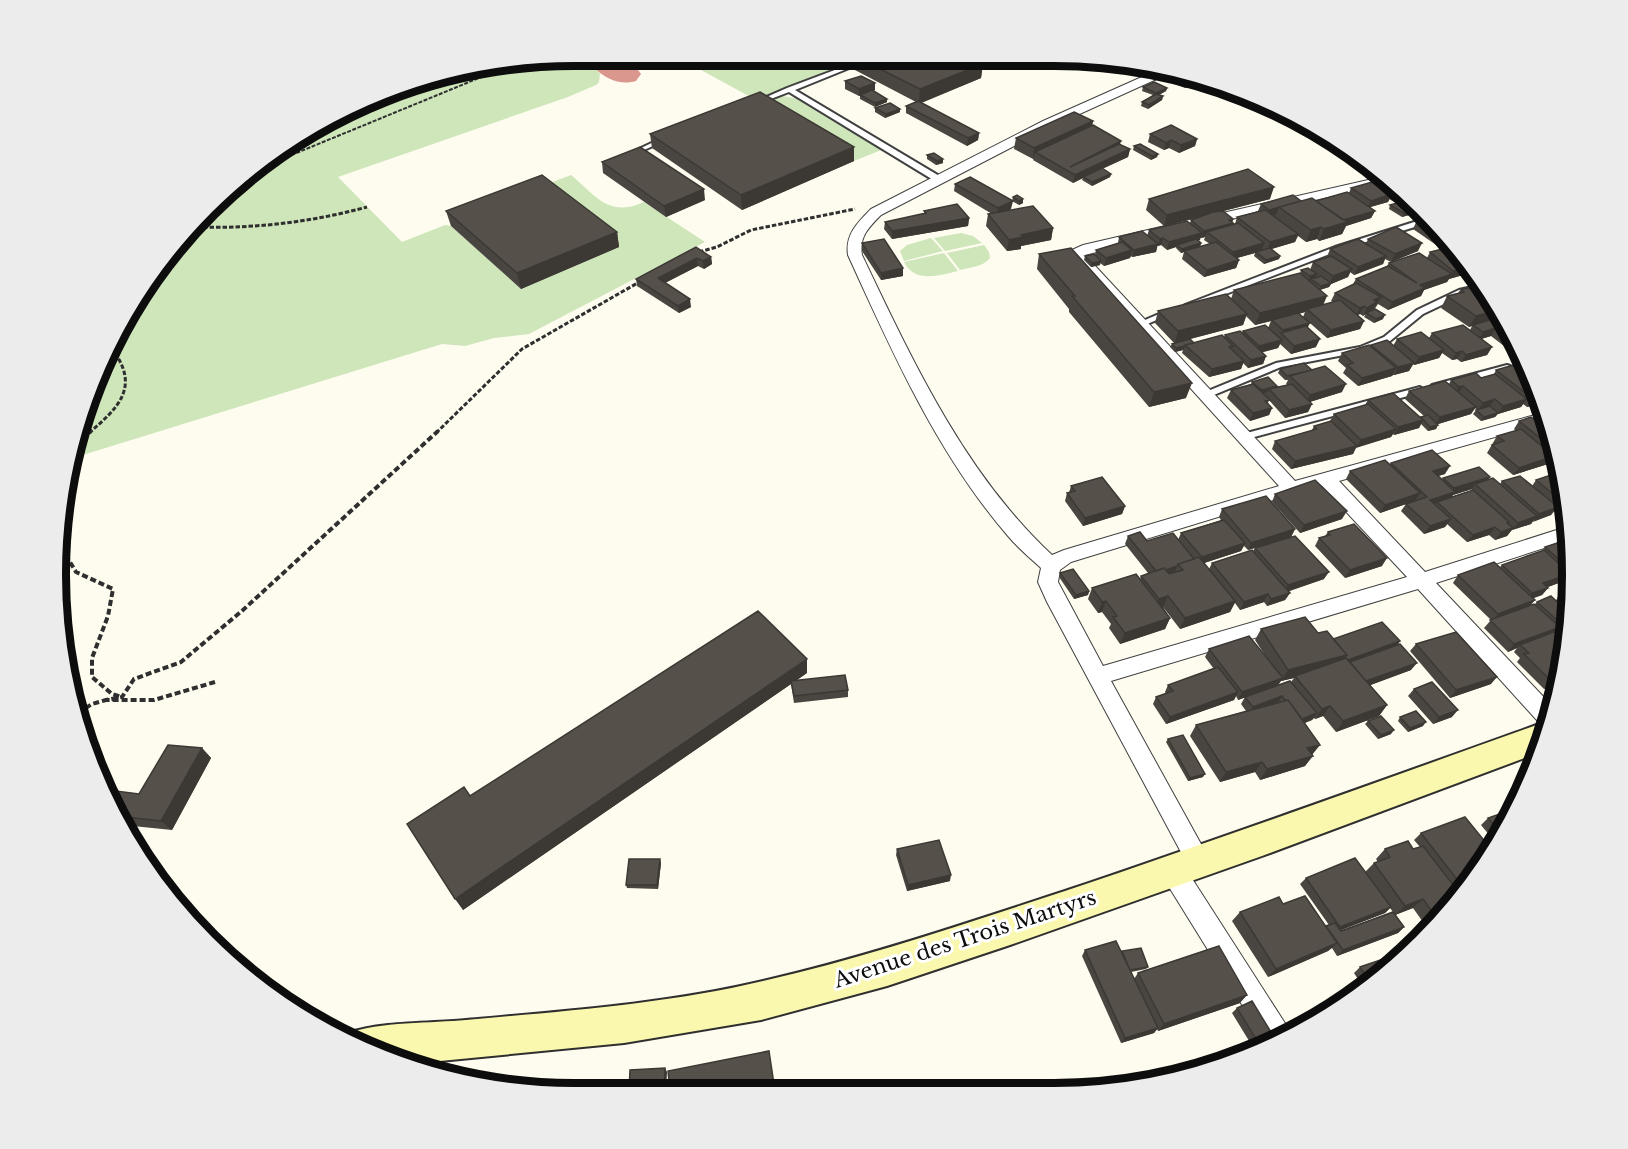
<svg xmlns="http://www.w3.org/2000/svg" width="1628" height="1149" font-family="'Libre Baskerville',serif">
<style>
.green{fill:#cee6ba}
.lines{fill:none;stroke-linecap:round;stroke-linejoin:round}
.taxiway{fill:#da978e;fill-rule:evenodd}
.lane-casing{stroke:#404040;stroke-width:4}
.street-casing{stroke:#404040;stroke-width:2}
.secondary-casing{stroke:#2f2f2f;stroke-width:4}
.path-far2{stroke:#2f2f2f;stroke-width:2;stroke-dasharray:4 1.5;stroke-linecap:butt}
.path-far1{stroke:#2f2f2f;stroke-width:3;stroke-dasharray:4.5 2;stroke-linecap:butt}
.path{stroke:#2f2f2f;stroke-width:4;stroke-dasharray:6 3;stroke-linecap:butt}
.lane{fill:#fff;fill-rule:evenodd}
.street{fill:#fff;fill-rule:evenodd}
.secondary{fill:#faf8ae;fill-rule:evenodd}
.wall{fill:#494540;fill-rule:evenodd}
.shaded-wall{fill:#3c3834}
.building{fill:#55504a;stroke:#3c3834;stroke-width:1.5}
.labels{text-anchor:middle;stroke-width:6;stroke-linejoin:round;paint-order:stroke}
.near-street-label{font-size:21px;fill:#0d0d0d;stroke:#fff}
.rim{fill:none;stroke:#0d0d0d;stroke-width:8}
</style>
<rect width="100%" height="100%" fill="#fefcef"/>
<path class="green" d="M574 56H583L600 74 599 82 596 85 568 97 338 177 402 242 445 225 451 226 521 289 619 247 542 186 571 175C596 196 609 218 644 202L705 242 529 334 494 338 465 346 442 344 73 458 95 376 184 233 286 143 440 73Z
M629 56H810L835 68 756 100 690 64 659 67 645 64Z
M782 96 795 98 881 150 854 161 764 103Z
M961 233 973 236 982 243 945 251 934 238Z
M931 238 943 251 904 261 900 251 907 245Z
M984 245 989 252 990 258C983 267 971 267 960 270L947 253Z
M944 253 958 271C940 275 915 284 904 262Z"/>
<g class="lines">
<path class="taxiway" d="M584 56C607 54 627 53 641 74L636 81C615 87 597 74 584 56Z"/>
<defs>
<path id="lane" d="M864 59 869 60 795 90 941 177V181H935L789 92 760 103 755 102 787 88Z
M662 138 665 140 664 141 644 150 639 149Z
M1427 218 1431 222 1340 250 1192 307H1186L1185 305 1335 247Z
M1481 285 1484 289 1465 294 1423 314 1390 341 1365 351 1281 367 1209 397H1203L1202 395 1203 393 1276 363 1360 347 1384 337 1417 310 1459 290Z
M1166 311H1172L1173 313 1145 325H1139L1138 323Z
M1507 365 1510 366V370L1435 390 1431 387 1432 385Z
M1420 387 1424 390 1423 392 1243 440 1238 437 1243 434Z"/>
<path id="street" d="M1162 68 1172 72 1051 127 881 215C868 228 859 237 862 255 913 362 965 474 1052 555L1064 550 1279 486 1070 255 1072 250 1083 245 1174 224 1181 228 1179 231 1085 255 1295 481 1546 412 1548 422 1339 481 1425 572 1569 526V540L1436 583 1555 709 1548 728 1543 727 1418 589 1111 681 1206 853 1210 861 1206 869 1198 872 1190 869 1047 602 1038 582 1041 568C1030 558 1018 548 1008 536 938 455 892 352 848 255 845 235 857 223 871 209L1043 121ZM1322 486 1407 577 1103 666 1058 582 1060 570 1071 562 1290 495H1299Z
M1377 178 1385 184 1205 225 1198 221 1205 217Z
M1173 859 1182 863 1290 1031 1291 1035 1267 1045 1164 879 1161 871 1164 863Z"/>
<path id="secondary" d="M1545 722 1549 724 1538 753 1262 856 1010 945 887 986 761 1020 624 1043 409 1064 346 1040 349 1033C377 1022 434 1023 466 1020 565 1011 666 1004 763 981 867 957 967 923 1068 890 1228 836 1386 779 1545 722Z"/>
</defs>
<use href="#lane" class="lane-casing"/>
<use href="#street" class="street-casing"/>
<use href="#secondary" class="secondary-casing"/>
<path class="path-far2" d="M247 177 272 163 513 64"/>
<path class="path-far1" d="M190 227C251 229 308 223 367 207
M699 252 717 247 751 230 855 209
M89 433C118 408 141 387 112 349
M436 433 522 349 641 281"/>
<path class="path" d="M76 445 91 431
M61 547 76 572 113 589 108 616 92 658V677L112 694 122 697
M215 682 154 700H106L122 697 134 679 181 662 243 610 438 431
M78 713 92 704 106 700"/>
<use href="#lane" class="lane"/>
<use href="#street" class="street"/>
<use href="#secondary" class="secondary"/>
</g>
<path class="wall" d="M853 56 983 64 981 78 920 103 979 133 978 140 967 146 906 113V106L916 102 853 69Z
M1003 56H1033L1018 62Z
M1176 80 1191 83 1190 86 1185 88 1175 84Z
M845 81 875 83V90L873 91 887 99V102L875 107 860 99V96H859L845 89Z
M1143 87 1167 88 1166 91 1159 95 1163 96 1162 100 1148 109 1141 106 1142 102 1153 95 1142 91Z
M875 108 900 109V112L885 118 875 112Z
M1093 121 1092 125 1120 145 1130 149 1128 157 1102 169 1111 174 1110 177 1092 186 1082 180 1083 178 1073 183 1033 160 1034 158 1033 159 1014 149 1016 138Z
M650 134 854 147V161L742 210 652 148Z
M1150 134 1197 139 1195 146 1179 153 1169 148 1164 150 1148 142Z
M1134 146 1158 154 1157 157 1151 160 1133 150Z
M927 155 943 159V163L936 165 927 159Z
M602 162 705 200 666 217 603 173Z
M1384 183 1415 208 1408 210 1409 215 1402 217 1389 209 1390 205 1396 203 1389 199 1388 202 1370 207 1375 211 1371 218 1346 226 1342 234 1319 241 1317 239 1306 242 1298 236 1295 242 1271 249 1280 256 1279 259 1264 264 1254 256 1255 253 1237 258 1239 260 1236 268 1204 277 1182 259 1184 252 1181 253 1176 248V247L1167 250 1161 245 1157 246 1156 252 1132 257 1131 256 1130 258 1104 266 1100 263V265L1091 267 1084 260 1085 256 1095 255 1096 250 1118 243 1119 237 1147 236 1149 230 1190 223 1191 220 1201 217 1164 226 1146 210 1149 199H1270L1220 212 1233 219 1232 225 1235 224 1237 217 1258 211 1261 204 1316 201 1349 193 1351 188 1380 187 1381 184ZM1205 237 1204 240 1210 244 1200 247 1201 243 1198 241 1200 240V238H1201Z
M955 184 1011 209 1008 211 1053 228 1051 240 1021 246V249L1007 251 986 226 988 214H992L954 191Z
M1013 197 1023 199V203L1019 205 1012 201Z
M446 211 617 232 619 247 521 289 451 226Z
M924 211 969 218 968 226 892 239 884 229 885 222 924 214Z
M1418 218 1443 232 1471 271 1464 272 1463 275 1449 279 1447 282 1424 290 1421 296 1388 310 1378 304 1374 310 1383 319 1374 323 1364 317 1366 314 1363 316 1360 314 1357 315 1364 321 1360 329 1327 338 1303 317 1305 312 1299 314 1308 328 1316 347 1291 354 1280 344 1278 348 1262 352 1266 356 1263 364 1248 368 1243 363 1241 369 1209 377 1182 353 1183 350 1175 352 1170 347 1172 344 1174 343 1155 323 1158 311 1231 299 1234 290 1300 274 1301 270H1310L1313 262 1327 257 1330 249 1366 244 1368 239 1418 251 1391 262 1385 259 1383 264 1354 275 1350 272 1348 277 1331 284 1329 287 1320 290 1323 305 1333 302 1331 301 1335 293 1353 284 1356 279 1387 266 1389 263 1427 258 1430 252 1442 249 1413 229ZM1246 316 1255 325 1271 321 1268 328 1243 331 1242 333 1225 335 1224 337 1194 343 1190 339 1243 325Z
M862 243 903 276 881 280 862 251Z
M696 247 711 257 712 264 704 269 698 266 665 283 691 307 679 313 637 286 636 279Z
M1039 254 1186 398 1149 407 1069 312V309L1037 269Z
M1478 280 1501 312 1498 318 1503 316 1519 351 1513 353 1491 336 1481 339 1492 347 1487 355 1461 362 1457 359 1452 360 1442 353 1439 358 1414 365 1413 364 1409 371 1394 375H1393L1392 376 1358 386 1343 373 1346 368 1338 361 1342 353 1370 346 1371 345 1393 346 1397 339 1429 338 1432 333 1470 330 1472 326 1469 327 1441 308 1447 296 1458 293 1461 289 1471 288 1475 281Z
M1280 369 1312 370 1342 392 1310 402 1312 404 1308 412 1285 418 1269 400 1268 403 1272 408 1269 415 1250 421 1227 398 1231 390 1251 384 1252 382 1277 387 1287 385 1286 384 1288 380H1285L1278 373Z
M1496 370 1543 403 1527 407 1523 404 1521 407 1498 414 1495 417 1481 421 1473 414 1476 410H1477L1475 408 1471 414 1438 424 1436 429 1428 431 1421 424 1419 428 1394 435 1393 434 1391 437 1356 447 1353 454 1291 469 1272 449 1275 441 1312 430 1314 426 1330 421 1334 414 1365 405 1368 400 1421 417 1424 416 1405 399 1409 391 1449 384 1451 380 1481 378 1494 374Z
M1519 421 1548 422 1558 465 1551 460 1548 464 1513 475 1487 453 1497 436 1516 431 1514 429Z
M1391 463 1445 474 1438 476 1442 480 1443 478 1488 480 1500 484 1502 481 1532 486 1536 480 1560 472 1567 504 1566 503 1556 506 1551 515 1533 521 1531 524 1512 530 1507 536 1495 540 1489 535 1467 542 1447 524 1445 527 1424 534 1401 511 1406 504 1380 513 1346 479 1350 471 1390 464ZM1472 489 1470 491 1451 497 1453 495Z
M1071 486 1125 506 1122 514 1083 526 1065 501 1067 493H1069Z
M1275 494 1342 519 1300 533 1272 502Z
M1222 509 1295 529 1291 537 1248 550 1244 546 1241 551 1204 563 1209 569 1212 563 1253 551 1255 548 1324 579 1288 591 1290 593 1285 600 1267 606 1264 602 1240 610 1235 603 1230 612 1180 629 1163 607 1170 618 1165 629 1120 644 1109 628 1111 624 1102 612 1098 613 1088 599 1092 588 1140 579 1141 576 1148 573 1125 544 1128 536 1147 541 1178 540 1181 533 1221 520 1219 517Z
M1328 532 1382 566 1345 578 1315 546 1319 538 1325 536Z
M1569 536 1570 580 1568 581 1566 579 1564 581 1548 587V588L1542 595 1533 598 1535 600 1530 605 1535 604 1537 602 1556 600 1558 598 1571 608 1559 683 1544 689 1517 662 1520 658 1514 652 1517 648 1508 652 1484 628 1491 620 1453 583 1458 575 1500 567 1502 565 1542 551 1545 547 1556 543 1560 539Z
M1060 573 1089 591 1088 595 1074 599 1059 577Z
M1261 629 1318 633 1333 639 1400 641 1398 644 1411 670 1370 685 1387 705 1379 716 1336 732 1323 716 1315 719 1314 718 1312 720 1305 723 1312 755 1305 766 1260 780 1255 772 1220 782 1190 736 1196 725 1246 711 1241 704 1245 697 1291 682 1294 678 1281 681 1278 685 1238 700 1236 696 1234 700 1166 724 1153 704 1156 697 1166 694 1165 692 1168 685 1214 669 1205 657 1209 649 1266 657 1255 640Z
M1416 644 1491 684 1450 698 1410 651Z
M807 673 797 680 848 690V697L794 703 791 684 463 910 470 796Z
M1414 689 1452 717 1433 724 1408 696Z
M1400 717 1423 726 1408 732 1398 721Z
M1368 721 1391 734 1378 739 1365 724Z
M1168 739 1203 777 1188 781 1166 742Z
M202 748 211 758 172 830 123 825 109 803 139 794Z
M1517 808 1495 842 1481 825 1488 818Z
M1421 833 1491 849 1465 890 1444 914 1423 922 1413 908 1395 915 1404 927 1398 933 1337 956 1332 948 1328 951 1268 977 1232 921 1240 912 1283 904 1326 926 1329 925 1300 884 1306 878 1365 872 1374 863 1378 862 1376 859 1385 849H1413L1420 847 1414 840ZM1462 884 1456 890 1454 887ZM1390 908 1393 912 1341 931 1340 930 1385 913Z
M897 849 950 881 907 891 896 855Z
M661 863 658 889 627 888 626 885Z
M1085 950 1121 952 1148 967 1146 969 1131 972 1134 979 1138 973 1240 1003 1158 1031 1157 1029 1154 1033 1121 1043 1082 956Z
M1396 964 1363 987 1354 973 1360 967Z
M1237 1008 1277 1042 1254 1049 1232 1013Z"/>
<path class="shaded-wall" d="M1018 56H1033L1018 62Z
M983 64 981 78 919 104 920 89Z
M875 83V90L859 96V89Z
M1191 83 1190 86 1185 88 1186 85Z
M1167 88 1166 91 1155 97 1156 93Z
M1163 96 1162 100 1148 109 1149 105Z
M887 99V102L875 107V103Z
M900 109V112L885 118 886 114Z
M1093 121 1091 132 1035 152 1034 158 1033 159 1034 148Z
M979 133 978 140 967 146 968 138Z
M1197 139 1195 146 1179 153 1181 145Z
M1171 140 1169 148 1164 150 1166 143Z
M1121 141 1119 148 1070 167Z
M854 147V161L742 210 741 195Z
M1130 149 1128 157 1084 177H1083V178L1073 183 1075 175Z
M1158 154 1157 157 1151 160 1152 156Z
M943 159V163L936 165 937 161Z
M1111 174 1110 177 1092 186V182Z
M1274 187 1270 199 1164 226 1167 215Z
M704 189 705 200 666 217 664 206Z
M1392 194 1388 202 1367 208 1371 201Z
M1023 199V203L1019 205V201Z
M1013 201 1011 209 996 216 998 208Z
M1410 204 1415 208 1407 211Z
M1279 207 1276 215 1266 217 1269 210Z
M1375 211 1371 218 1346 226 1342 234 1319 241 1324 229 1342 220Z
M1410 211 1409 215 1402 217 1404 213Z
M969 218 968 226 892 239V231Z
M1233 219 1230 230 1207 232 1205 237 1201 238 1204 231Z
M1321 227 1317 239 1306 242 1311 230Z
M1053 228 1051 240 1021 246V249L1007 251 1009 240 1021 235Z
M617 232 619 247 521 289 517 273Z
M1202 233 1200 240 1179 246 1177 245 1176 247 1167 250 1169 242Z
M1298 234 1295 242 1268 250 1270 242Z
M1447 237 1453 245 1441 249Z
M1163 238 1161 245 1158 246 1160 239Z
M1201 243 1200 247 1181 253 1182 249Z
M1264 243 1262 251 1230 260 1233 252Z
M1422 243 1418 251 1391 262 1395 254Z
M1158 244 1156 252 1132 257 1134 250Z
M1132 250 1130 258 1104 266 1106 258Z
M1280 256 1279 259 1264 264 1266 260Z
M1386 256 1383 264 1354 275 1358 267Z
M711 257 712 264 704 269 703 261Z
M697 258 698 266 659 286 658 278Z
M1239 260 1236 268 1204 277 1207 270Z
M1101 261 1100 265 1091 267 1092 263Z
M1466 265 1471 271 1464 272 1463 275 1449 279 1447 282 1424 290 1421 296 1388 310 1392 302 1420 285 1451 274 1453 271 1464 268Z
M903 268V276L881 280V273Z
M1352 269 1348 277 1331 284 1329 287 1319 290 1321 286 1330 283 1333 276Z
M1317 274 1315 278 1309 280 1310 276Z
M1327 296 1322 308 1307 309 1305 312 1272 321V320L1271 321 1255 325 1260 313Z
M1381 297 1373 310 1363 316 1367 308 1374 300Z
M690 299 691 307 679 313 678 306Z
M1364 306 1360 314 1356 316 1360 308Z
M1499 310 1501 312 1496 320 1473 325 1472 326 1469 327 1476 316Z
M1247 314 1243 325 1175 343 1178 331Z
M1385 315 1383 319 1374 323 1376 319Z
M1364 321 1360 329 1327 338 1331 330Z
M1310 323 1306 331 1282 334 1283 330Z
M1496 328 1491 336 1478 340 1483 332Z
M1320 339 1316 347 1291 354 1294 346Z
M1282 340 1278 348 1256 354 1259 346Z
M1185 346 1183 350 1175 352 1176 348Z
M1517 346 1519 351 1513 353Z
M1492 347 1487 355 1461 362 1466 355Z
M1444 350 1439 358 1414 365 1419 357Z
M1462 351 1457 359 1452 360 1456 353Z
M1266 356 1263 364 1248 368 1251 360Z
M1244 361 1241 369 1209 377 1212 369Z
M1414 363 1409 371 1394 375 1398 367Z
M1396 368 1392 376 1358 386 1362 378Z
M1192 383 1186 398 1149 407 1154 392Z
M1346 384 1342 392 1306 403 1310 395Z
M1277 386 1275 390 1269 389 1268 392 1260 394 1262 390Z
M1463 386 1458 394 1454 395 1459 387Z
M1540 397 1543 403 1527 407 1533 399Z
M1495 399 1489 407 1478 410 1483 403Z
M1527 399 1521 407 1498 414 1503 406Z
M1312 404 1308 412 1285 418 1289 410Z
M1476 407 1471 414 1435 425 1440 417Z
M1272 408 1269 415 1250 421 1253 413Z
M1498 413 1495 417 1481 421 1484 417Z
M1423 420 1419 428 1394 435 1398 427Z
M1438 425 1436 429 1428 431 1430 427Z
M1396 429 1391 437 1356 448 1361 440Z
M1357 446 1353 454 1291 469 1295 461Z
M1554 456 1548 464 1513 475 1519 468Z
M1450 466 1445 474 1428 479 1433 471Z
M1490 477 1485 485 1475 484 1472 489 1453 495 1450 500 1437 502 1436 504 1430 500 1451 493 1454 488Z
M1420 493 1415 501 1380 513 1385 505Z
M1566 497 1567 502 1566 503 1553 507 1559 499Z
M1125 506 1122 514 1083 526 1085 518Z
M1558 507 1551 515 1533 522 1539 514Z
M1347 511 1342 519 1300 533 1304 525Z
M1537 516 1531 524 1512 530 1518 523Z
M1451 519 1445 527 1424 534 1430 526Z
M1495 527 1489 535 1467 542 1473 535Z
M1513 528 1507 536 1495 540 1501 532Z
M1295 529 1291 537 1248 550 1251 543Z
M1245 543 1241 551 1198 565 1202 557Z
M1387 558 1382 566 1345 578 1350 570Z
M1177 566 1174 574 1154 580 1157 573Z
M1329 572 1324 579 1284 593 1288 585Z
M1570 574 1564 581 1537 591 1543 583Z
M1548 588 1542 595 1526 601 1532 593Z
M1089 591 1088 595 1074 599 1076 595Z
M1290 593 1285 600 1267 606 1271 599Z
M1268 594 1264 602 1240 610 1244 602Z
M1168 596 1163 607 1154 610 1159 599Z
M1535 600 1528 608 1492 621 1498 614Z
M1106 601 1102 612 1098 613 1102 602Z
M1235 601 1230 612 1180 629 1185 618Z
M1170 618 1165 629 1120 644 1125 633Z
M1560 627 1553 635 1520 645 1517 648 1508 652 1514 644Z
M1400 641 1395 649 1350 665 1348 660Z
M1347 655 1339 666 1295 676 1294 678 1281 681 1288 670Z
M807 659V673L463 910 455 899Z
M1417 663 1411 670 1360 689 1365 681Z
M1497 677 1491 684 1450 698 1456 690Z
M1283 678 1278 685 1238 700 1242 692Z
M1560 678 1559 683 1544 689 1551 681Z
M1238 692 1234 700 1166 724 1170 717Z
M1282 696 1277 704 1249 714 1253 707Z
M1387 705 1379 716 1336 732 1343 721Z
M1330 706 1323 716 1315 719 1322 709Z
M1458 710 1452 717 1433 724 1439 717Z
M1317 713 1312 720 1295 726 1300 719Z
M1426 722 1423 726 1408 732 1410 728Z
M1394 730 1391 734 1378 739 1381 735Z
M1320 745 1312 755 1307 748Z
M202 748 211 758 172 830 161 821Z
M1313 756 1305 766 1260 780 1267 769Z
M1262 762 1255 772 1220 782 1226 772Z
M1205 774 1203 777 1188 781 1190 778Z
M660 859 661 863 658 889 657 885Z
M951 875 950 881 907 891 908 885Z
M1474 876 1471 881 1452 888 1459 882Z
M1423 899 1413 908 1395 915 1405 906Z
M1451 906 1444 914 1423 922 1433 913Z
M1391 907 1385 913 1334 933 1340 927Z
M1404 927 1398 933 1337 956 1343 950Z
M1337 943 1328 951 1268 977 1276 969Z
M1247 995 1240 1003 1158 1031 1164 1024Z
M1158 1028 1154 1033 1121 1043 1125 1038Z
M665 1068 667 1072 666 1092H664Z"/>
<path class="building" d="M854 56H965L983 64 920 89Z
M861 76 875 83 859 89 845 81Z
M1181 78 1191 83 1186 85 1176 80Z
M1154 82 1167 88 1156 93 1143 87Z
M872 90 887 99 875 103 860 95Z
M760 92 854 147 741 195 650 134Z
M1156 94 1163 96 1149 105 1142 102Z
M918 101 979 133 968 138 906 106Z
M890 103 900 109 886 114 875 108Z
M1074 112 1093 121 1034 148 1016 138Z
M1093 125 1121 141 1070 167 1119 144 1130 149 1075 175 1035 152Z
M1171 125 1197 139 1181 145 1171 140 1166 143 1150 134Z
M1140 144 1158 154 1152 156 1134 146Z
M640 147 704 189 664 206 602 162Z
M934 153 943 159 937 161 927 155Z
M1102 168 1111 174 1092 182 1083 177Z
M1248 169 1274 187 1167 215 1149 199Z
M542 175 617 232 517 273 446 211Z
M970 177 1013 201 998 208 955 184Z
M1372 182 1392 194 1371 201 1351 188Z
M1384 183 1399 195 1381 184Z
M1347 192 1375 211 1343 220 1316 201Z
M1017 195 1023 199 1019 201 1013 197Z
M1293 195 1301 201 1269 210 1261 204Z
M1312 198 1347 222 1324 229 1321 227 1311 230 1279 207Z
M1397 203 1410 211 1404 213 1390 205Z
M957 204 969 218 892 231 885 222 926 213 924 211Z
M1033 206 1053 228 1021 235 1023 237 1009 240 988 214Z
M1265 210 1298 234 1270 242 1237 217Z
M1223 211 1233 219 1229 220 1233 223 1204 231 1191 220 1213 212Z
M1424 216 1443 232 1447 237 1418 218Z
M1187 221 1202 233 1169 242 1163 238 1160 239 1149 230Z
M1238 223 1264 243 1233 252 1207 232Z
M1396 227 1422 243 1395 254 1368 239Z
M1142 231 1158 244 1134 250 1119 237Z
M884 239 903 268 881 273 862 243Z
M1196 239 1201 243 1182 249 1177 245Z
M1358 239 1386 256 1358 267 1330 249Z
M1122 242 1132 250 1106 258 1096 250Z
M1216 242 1239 260 1207 270 1184 251Z
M1453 245 1467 265 1443 247Z
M696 247 711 257 703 261 697 258 658 278 690 299 678 306 636 279Z
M1071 248 1192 383 1154 392 1072 296H1075L1039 254Z
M1270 248 1280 256 1266 260 1256 252Z
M1442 249 1467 268 1453 271 1430 252Z
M1419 253 1452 274 1420 285 1425 288 1392 302 1356 279 1388 266 1417 283 1389 263Z
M1094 254 1101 261 1092 263 1085 256Z
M1331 256 1352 269 1333 276 1313 262Z
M1308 268 1317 274 1310 276 1301 270Z
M1300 273 1327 296 1260 313 1234 290Z
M1321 276 1331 283 1321 286 1311 279Z
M1356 283 1381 297 1374 300 1377 302 1367 308 1364 306 1360 308 1335 293Z
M1483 286 1490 298H1489L1493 301 1499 310 1476 316 1447 296 1464 292 1461 289Z
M1226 294 1247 314 1178 331 1158 311Z
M1340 300 1364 321 1331 330 1307 309Z
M1375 309 1385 315 1376 319 1366 313Z
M1298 313 1310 323 1283 330 1272 320Z
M1503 316 1516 343 1496 328 1483 332 1473 325Z
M1265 325 1282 340 1259 346 1243 331Z
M1463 325 1492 347 1466 355 1462 351 1456 353 1432 333Z
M1306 326 1320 339 1294 346 1281 333Z
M1240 331 1266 356 1251 360 1225 335Z
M1421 332 1444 350 1419 357 1397 339Z
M1222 335 1233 346 1229 347 1244 361 1212 369 1185 345Z
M1190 339 1194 343 1185 345V346L1176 348 1172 344Z
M1387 340 1414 363 1398 367 1371 345Z
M1369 345 1396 368 1362 378 1347 365 1353 363 1342 353Z
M1524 362 1540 397 1533 399 1496 370Z
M1304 363 1312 370 1287 376 1280 369Z
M1325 366 1346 384 1310 395 1290 376Z
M1476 373 1481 378 1495 374 1527 399 1503 406 1495 399 1483 403 1463 386 1459 387 1451 380Z
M1268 377 1277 386 1262 390 1252 382Z
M1445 381 1476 407 1440 417 1409 391Z
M1253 384 1270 400 1265 401 1272 408 1253 413 1231 390Z
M1292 384 1312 404 1289 410 1269 389Z
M1393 393 1423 420 1398 427 1368 400Z
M1368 404 1396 429 1361 440 1334 414Z
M1490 406 1498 413 1484 417 1476 410Z
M1428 415 1438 425 1430 427 1421 417Z
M1531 417 1538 422 1546 420 1548 422 1555 450 1519 421Z
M1331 421 1357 446 1295 461 1275 441 1317 429 1314 426Z
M1521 429 1554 456 1519 468 1492 445 1504 441 1497 436Z
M1432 450 1450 466 1433 471 1455 492 1430 500 1451 519 1430 526 1406 504 1427 497 1391 463Z
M1385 460 1420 493 1385 505 1350 471Z
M1479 467 1490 477 1454 488 1443 478Z
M1560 472 1566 497 1559 499 1536 480Z
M1520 476 1558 507 1539 514 1502 481Z
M1102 477 1125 506 1085 518 1067 493 1075 491 1071 486Z
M1493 478 1537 516 1518 523 1475 484Z
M1315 480 1347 511 1304 525 1275 494Z
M1473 490 1509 522 1507 523 1513 528 1501 532 1495 527 1473 535 1437 502Z
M1266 496 1295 529 1251 543 1222 509Z
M1224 520 1245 543 1202 557 1181 533Z
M1354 524 1387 558 1350 570 1319 538 1330 535 1328 532Z
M1140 532 1147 541 1173 533 1194 559 1178 564 1177 566 1166 570 1164 568 1156 571 1128 536Z
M1295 536 1329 572 1288 585 1255 548Z
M1569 536V547L1560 539Z
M1560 542 1569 550 1570 569 1545 547Z
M1252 550 1290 593 1271 599 1268 594 1244 602 1212 563Z
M1544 550 1570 574 1543 583 1548 588 1532 593 1502 565Z
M1199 557 1235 601 1185 618 1168 596 1159 599 1141 576 1164 568 1169 574 1183 570 1178 564Z
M1494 562 1535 600 1498 614 1458 575Z
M1073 569 1089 591 1076 595 1060 573Z
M1136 574 1170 618 1125 633 1113 617 1117 616 1106 601 1102 602 1092 588Z
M1571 593V610L1558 598Z
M1551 596 1570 614 1568 626 1562 621 1559 622 1537 602Z
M1534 604 1560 627 1514 644 1490 620Z
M758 611 807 659 455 899 407 824 464 787 470 796Z
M1305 617 1318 633 1327 631 1347 655 1288 670 1261 629Z
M1382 622 1400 641 1348 660 1345 657 1347 655 1333 639Z
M1564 628 1568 632 1560 678 1551 681 1524 654 1529 653 1520 645Z
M1456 632 1497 677 1456 690 1416 644Z
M1249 636 1283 678 1242 692 1209 649Z
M1400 644 1417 663 1366 681 1350 662Z
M1346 658 1387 705 1343 721 1330 706 1322 709 1295 676Z
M1218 667 1238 692 1170 717 1156 697 1173 691 1168 685Z
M845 675 848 690 794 696 791 681Z
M1290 681 1317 713 1302 719 1288 700H1285L1282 696 1253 707 1245 697Z
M1432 682 1458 710 1439 717 1414 689Z
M1288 700 1320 745 1307 748 1313 756 1267 769 1262 762 1226 772 1196 725Z
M1416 711 1426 722 1410 728 1400 717Z
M1381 716 1394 730 1381 735 1368 721Z
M1183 735 1205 774 1190 778 1168 739Z
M168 745 202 748 161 821 117 816 109 803 116 791 139 794Z
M1517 808 1501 833 1488 818Z
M1465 817 1491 849 1474 876 1459 882 1421 833Z
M939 840 951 875 908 885 897 849Z
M1408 841 1413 849 1423 846 1461 895 1451 906 1433 913 1423 899 1405 906 1374 863 1390 857 1385 849Z
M1355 858 1391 907 1340 927 1306 878Z
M629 859H660L657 885H626Z
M1472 880 1467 888 1463 884Z
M1305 896 1337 943 1276 969 1240 912 1279 897 1283 904Z
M1393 912 1404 927 1343 950 1326 926 1335 923 1341 931Z
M1116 941 1158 1028 1125 1038 1085 950Z
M1219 946 1247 995 1164 1024 1138 973Z
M1141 948 1148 967 1130 970 1122 951Z
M1410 950 1396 964 1370 982 1360 967Z
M1252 1001 1277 1042 1261 1047 1237 1008Z
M1246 1047 1248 1051 1235 1054 1234 1051Z
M769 1051 775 1091 670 1092 668 1071Z
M665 1068 664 1092H629L630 1070Z
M566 1086 565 1092H541L526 1090Z"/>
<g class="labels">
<g class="near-street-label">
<text transform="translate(965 939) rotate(-18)" y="7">Avenue des Trois Martyrs</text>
</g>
</g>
<path d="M0 0H1628V1149H0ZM574 66H1054A508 508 0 0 1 1562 574V575A508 508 0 0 1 1054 1083H574A508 508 0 0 1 66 575V574A508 508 0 0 1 574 66Z" fill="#ececec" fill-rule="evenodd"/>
<path class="rim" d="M574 66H1054A508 508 0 0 1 1562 574V575A508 508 0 0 1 1054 1083H574A508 508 0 0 1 66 575V574A508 508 0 0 1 574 66Z"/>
</svg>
